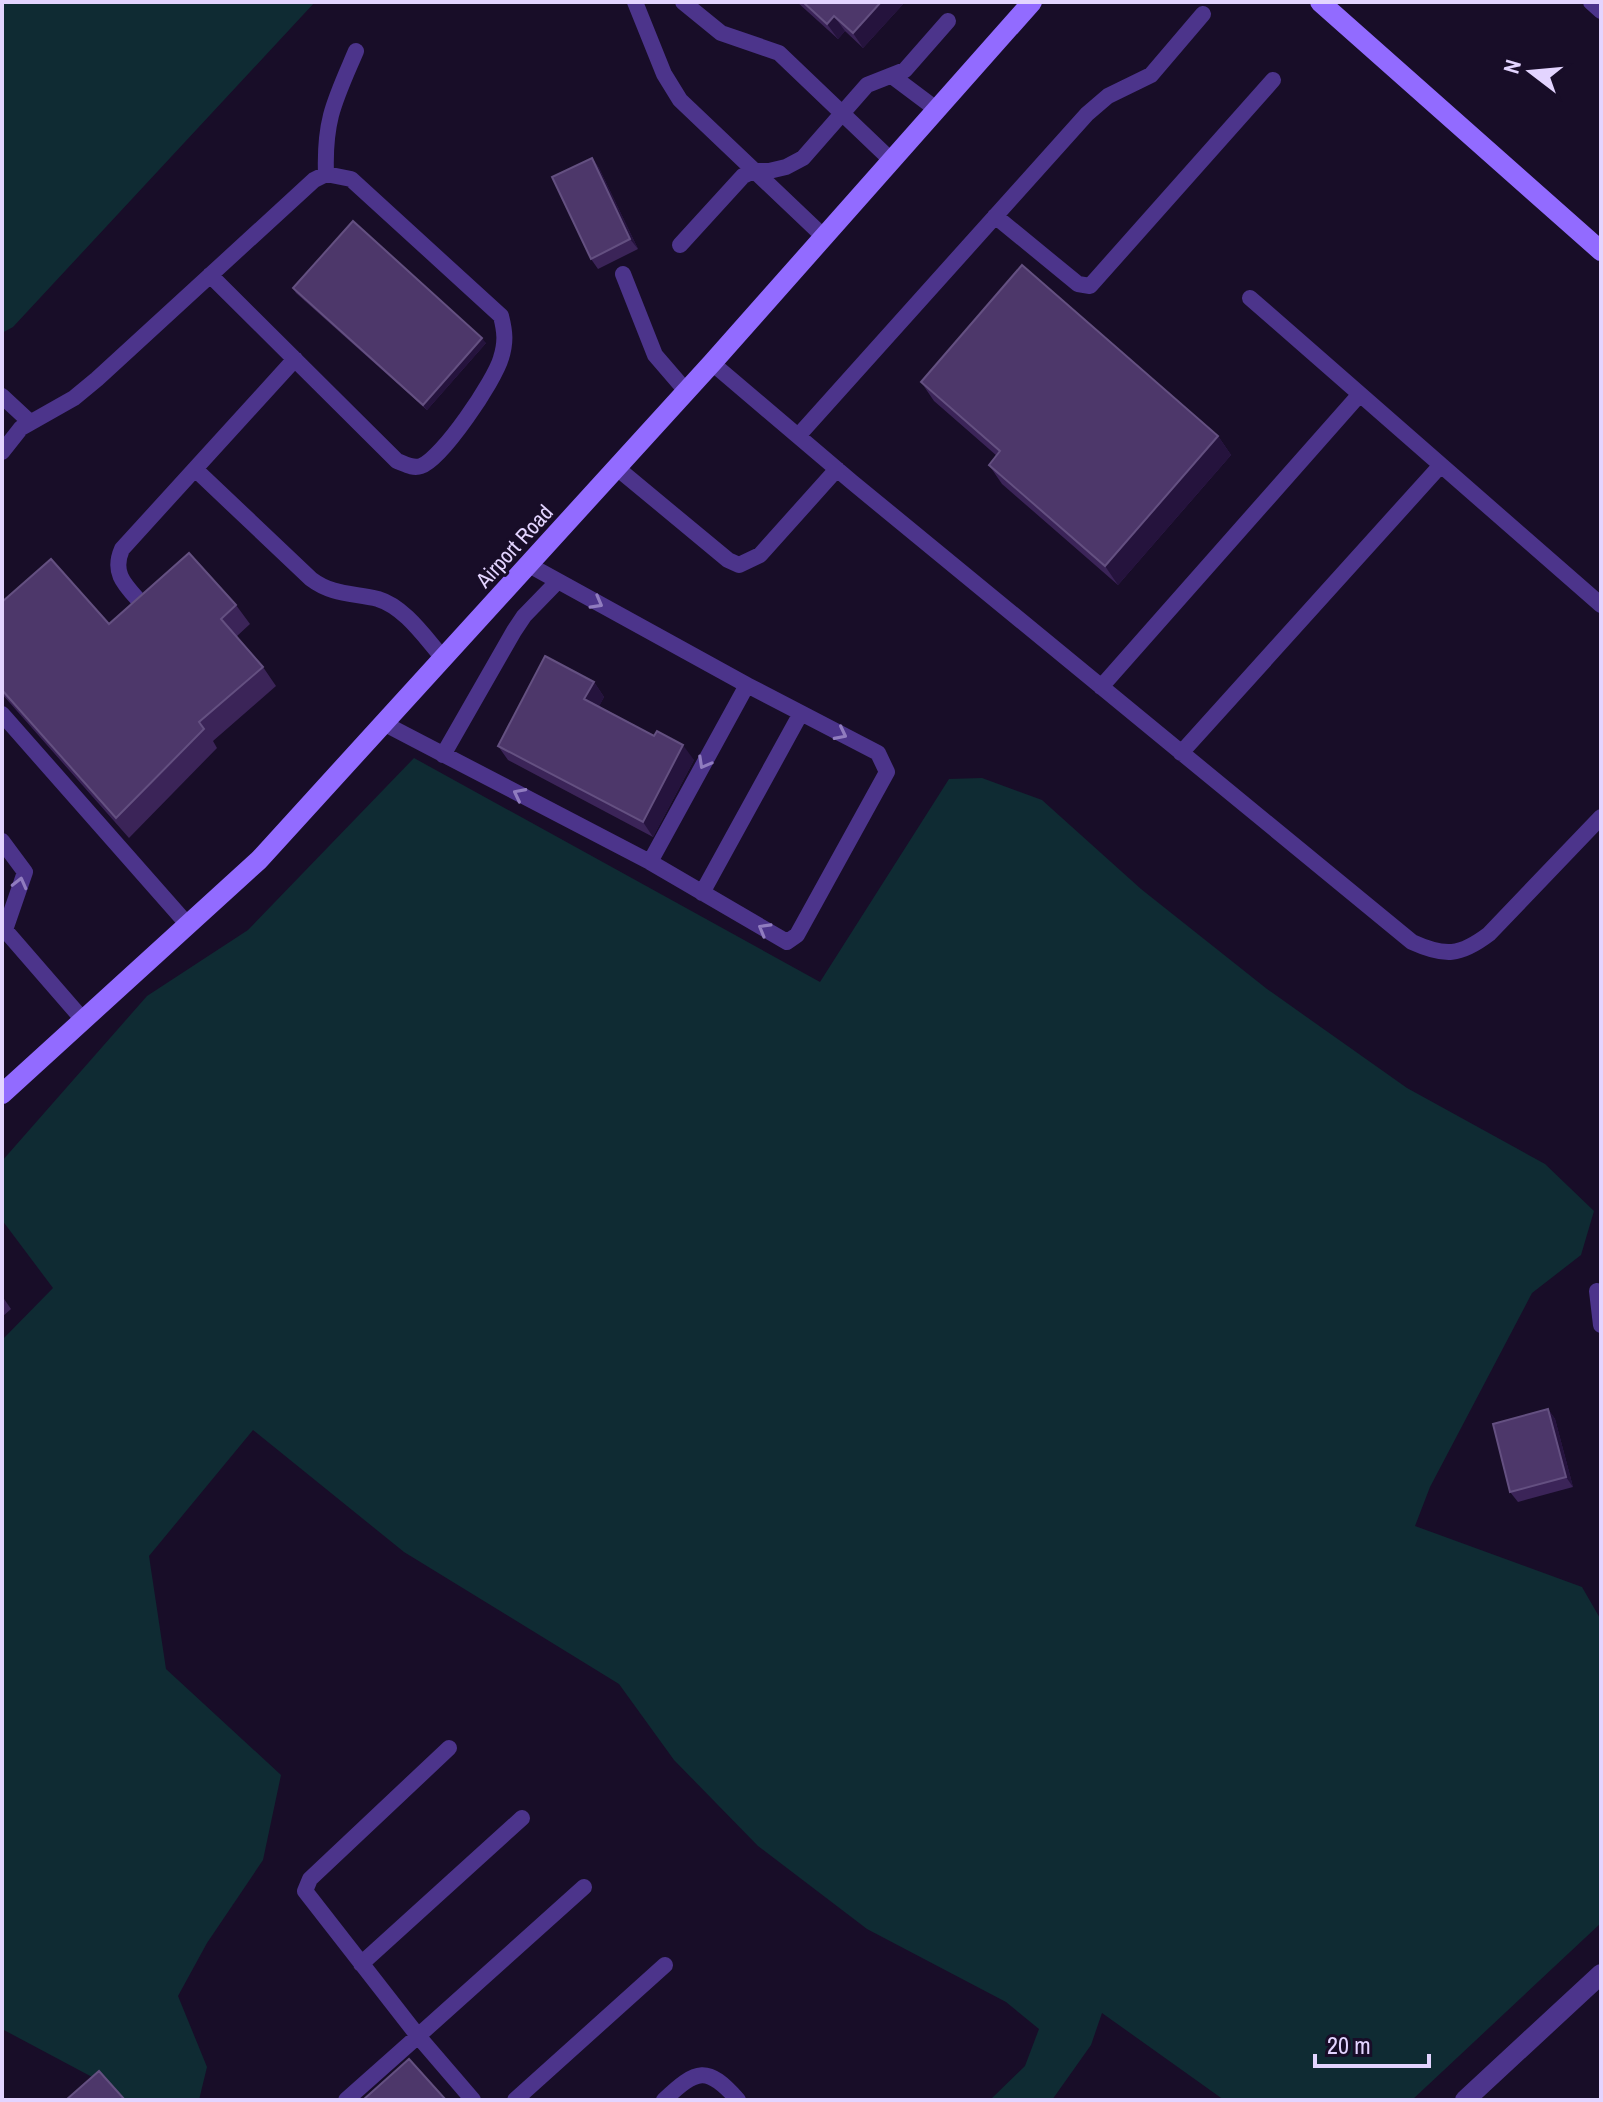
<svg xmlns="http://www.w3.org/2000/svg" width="1603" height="2102" font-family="'Archivo Narrow',sans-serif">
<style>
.green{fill:#0f2b33}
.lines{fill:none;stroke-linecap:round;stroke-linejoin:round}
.service{stroke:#4c348b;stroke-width:16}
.minor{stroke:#4c348b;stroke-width:20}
.secondary{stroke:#926bff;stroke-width:20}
.wall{fill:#3b2458}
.shaded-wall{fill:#25133d}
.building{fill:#4d376a;stroke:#645081;stroke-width:2}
.oneway{stroke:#907cbf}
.labels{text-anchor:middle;stroke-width:6;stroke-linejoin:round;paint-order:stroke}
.street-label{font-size:22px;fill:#e3d4ff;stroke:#180d28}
</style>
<rect width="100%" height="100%" fill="#180d28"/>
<path class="green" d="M2 2H315L13 327 2 333Z
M414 758 820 982 949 779 982 778 1042 800 1141 889 1267 989 1407 1088 1545 1164 1594 1211 1581 1255 1532 1293 1430 1487 1415 1526 1582 1587 1601 1620V1923L1412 2100H1224L1102 2013 1091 2045 1052 2100H990L1025 2066 1039 2029 1006 2002 867 1929 758 1846 674 1760 619 1684 404 1552 253 1430 149 1556 166 1669 281 1775 263 1860 207 1943 178 1996 207 2067 199 2100H122L109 2086 2 2029V1340L53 1288 2 1220V1161L147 996 248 930Z"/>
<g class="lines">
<path class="service" d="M635 2 664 74 680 100 823 236
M683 2 721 33 779 53 891 160
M1591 2 1601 11
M892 76 936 109
M326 174C324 119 335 100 356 51
M995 216 1078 284 1090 286 1273 80
M680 245 743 176 753 171H769L786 167 803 158 867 85 905 70 948 21
M623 274 655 355 686 391
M1250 298 1601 605
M712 363 852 482 1412 942C1445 957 1460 956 1489 934L1601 817
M2 396 30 422
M798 436 1087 114 1108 96 1151 75 1203 14
M2 452 21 428 74 398 97 379 314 180 326 174 351 179 501 316C505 332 506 342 501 358 495 380 442 459 421 466 413 469 405 464 397 461L210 275
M617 468 728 560 739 565 760 555 837 469
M195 469 311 579C332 595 353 593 378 599 405 607 426 639 444 659
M142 604C126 586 111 574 122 549L295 359
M1101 687 1360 394
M2 714 188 925
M385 724 650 862 747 685 529 565
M1181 753 1441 465
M443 755 514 631 524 616 558 581
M2 841 25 872 5 930
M650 862 787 942 797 935 887 772 878 753 747 685
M702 893 801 713
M2 933 5 930 84 1021
M1597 1291 1601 1325
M449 1748 310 1879 305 1891 418 2036 584 1887
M361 1964 522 1818
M346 2100 418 2036 473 2100
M515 2100 665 1965
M664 2100C697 2069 707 2065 738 2100"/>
<path class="minor" d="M1465 2100 1601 1974"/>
<path class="secondary" d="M1320 2 1601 251
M2 1094 259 860 712 363 1032 2"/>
</g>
<path class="wall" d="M797 2H905L863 48 845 31 838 39Z
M592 158 599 168 638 249 598 269 591 259Z
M293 288 486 343 427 410 296 293Z
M921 382 1218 436 1231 455 1118 585 1002 484 989 465 997 456 934 401Z
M2 602 109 624 236 605 250 624 236 637 263 667 276 686 213 741 217 748 129 838 2 694Z
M594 682 604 697 599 706 694 760 653 837 508 760 498 746Z
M2 1296 11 1309 2 1317Z
M1548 1409 1555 1419 1573 1487 1518 1502 1510 1492Z"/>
<path class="shaded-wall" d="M881 2H905L863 48 853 33Z
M834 16 845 31 838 39 827 24Z
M592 158 599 168 638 249 630 239Z
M482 338 486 343 427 410 423 405Z
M1218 436 1231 455 1118 585 1105 566Z
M594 682 604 697 595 714 584 699Z
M683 745 694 760 653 837 643 822Z
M1548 1409 1555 1419 1573 1487 1566 1477Z"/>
<path class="building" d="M803 2H881L853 33 834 16 827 24Z
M592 158 630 239 591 259 552 177Z
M353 221 482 338 423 405 293 288Z
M1022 265 1218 436 1105 566 989 465 1000 451 921 382Z
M189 553 236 605 221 619 263 667 199 722 204 729 116 818 2 690V602L51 559 109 624Z
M545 656 594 682 584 699 654 736 657 731 683 745 643 822 498 746Z
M1548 1409 1566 1477 1510 1492 1493 1424Z
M409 2059 446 2100H363Z
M99 2071 125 2100H66Z"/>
<defs><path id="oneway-chevron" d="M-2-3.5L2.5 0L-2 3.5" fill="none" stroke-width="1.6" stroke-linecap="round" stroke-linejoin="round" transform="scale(2)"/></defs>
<g class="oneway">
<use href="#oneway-chevron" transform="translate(597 603) rotate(29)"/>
<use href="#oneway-chevron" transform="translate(841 734) rotate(27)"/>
<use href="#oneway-chevron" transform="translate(704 763) rotate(119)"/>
<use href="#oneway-chevron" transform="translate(519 794) rotate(-153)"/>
<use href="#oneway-chevron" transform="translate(20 883) rotate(-76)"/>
<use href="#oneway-chevron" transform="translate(764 929) rotate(-150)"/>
</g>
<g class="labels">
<g class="street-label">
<text transform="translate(514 546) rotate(-48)" y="8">Airport Road</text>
</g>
</g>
<rect width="1603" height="2102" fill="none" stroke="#e3d4ff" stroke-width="8"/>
<g transform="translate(1531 72) rotate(286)" stroke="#180d28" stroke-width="6" paint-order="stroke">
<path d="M0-6L14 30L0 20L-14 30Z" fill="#e3d4ff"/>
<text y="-12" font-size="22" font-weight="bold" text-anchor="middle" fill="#e3d4ff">N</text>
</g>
<path d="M1315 2054v12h114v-12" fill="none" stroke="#e3d4ff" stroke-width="4"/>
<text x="1327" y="2054" font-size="24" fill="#e3d4ff" stroke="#180d28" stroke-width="6" paint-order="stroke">20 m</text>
</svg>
